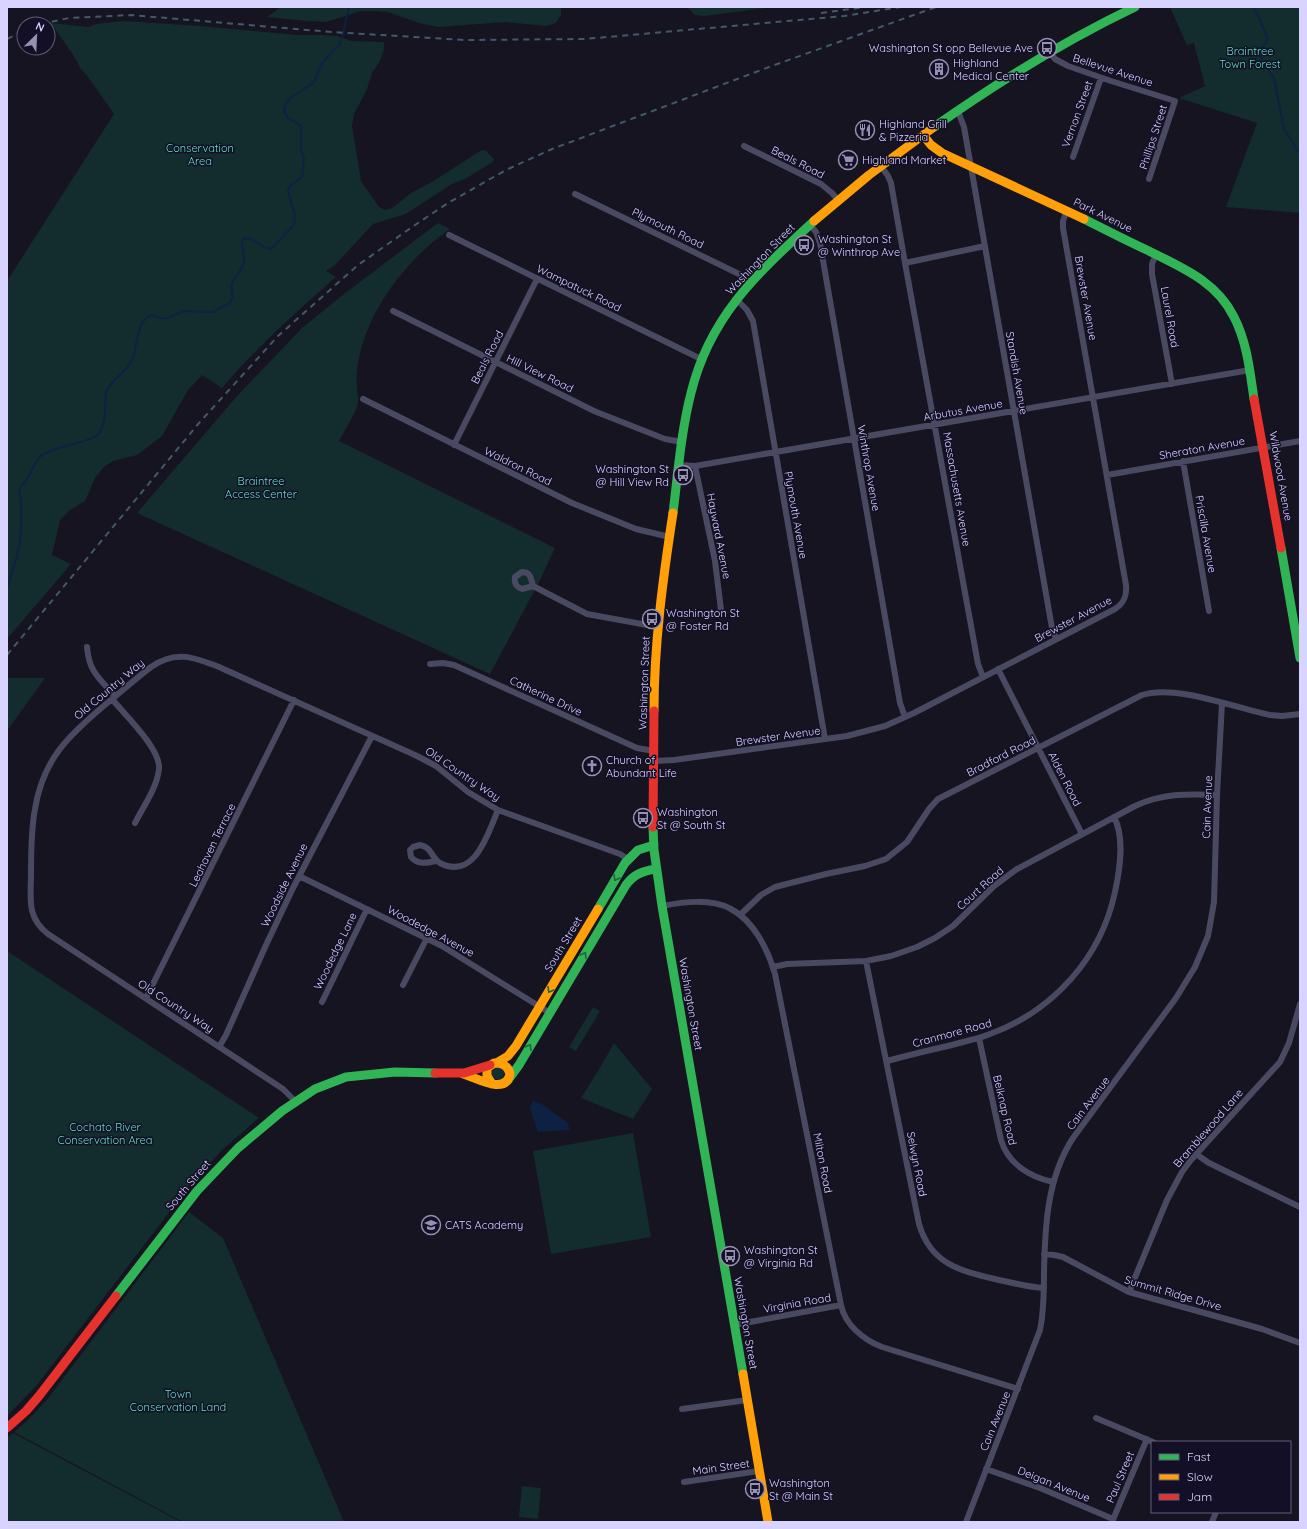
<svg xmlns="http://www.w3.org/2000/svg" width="1307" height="1529" font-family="Quicksand,sans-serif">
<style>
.green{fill:#132c2d}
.water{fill:#0d2144}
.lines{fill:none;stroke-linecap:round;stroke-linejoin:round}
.stream{stroke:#0d2144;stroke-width:2}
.street{stroke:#4a4962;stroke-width:6}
.fast{stroke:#30b455;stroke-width:9}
.slow{stroke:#ff9f0a;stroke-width:9}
.jam{stroke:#e5322d;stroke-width:9}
.rail{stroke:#43596b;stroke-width:2;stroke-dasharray:6 5;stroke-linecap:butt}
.oneway{stroke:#22623e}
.labels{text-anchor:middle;stroke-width:3;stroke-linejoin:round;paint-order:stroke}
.poi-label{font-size:11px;fill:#d9d4ff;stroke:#130f26;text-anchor:start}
.park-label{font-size:11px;fill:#5fe0c0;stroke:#130f26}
.street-label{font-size:11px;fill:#d9d4ff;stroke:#130f26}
</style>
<rect width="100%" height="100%" fill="#161421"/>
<path class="green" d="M281 7H561V15L556 23 546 26 506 22 438 27 419 23 388 12 375 11H361L326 22 307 21 267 17Z
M687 7H774L704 16 695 15Z
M1170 7H1300V213L1226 207 1257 123 1179 98 1205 86 1194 43 1187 45Z
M123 21 200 26 298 35H323L337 36 351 41 384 42V49L380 61 372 73 367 89 354 114 352 126 361 181 379 207 385 210 392 208 411 193 432 182 480 151 485 150 494 159 493 162 465 179 452 184 406 214 373 224 334 266 326 271 336 277C296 312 257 347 222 388L202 375 188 390 162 436 137 455 113 461 104 467 95 478 85 501 69 511 60 520 52 555 71 564 7 639V281L114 114 86 74 80 68 76 59 51 23 89 27 96 24Z
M438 223 450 229C408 258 369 308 359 358 357 368 356 378 357 388 357 393 359 399 358 403 356 413 344 432 339 441L555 548 539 582 490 674 137 513 237 396 302 328 344 294Z
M7 678H45L7 731Z
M7 951 259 1118 221 1151 187 1189 37 1385 8 1415H7Z
M593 1007 600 1011 576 1051 569 1047Z
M614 1043 652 1089 633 1119 581 1098 601 1066Z
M492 1073a6 6 0 1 1 12 0a6 6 0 1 1-12 0Z
M633 1133 651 1237 551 1254 533 1151Z
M189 1212 223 1238 344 1522H183L14 1432 26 1422 46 1401Z
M13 1433 181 1522H7V1438Z
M522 1486 541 1488 538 1519 519 1517Z"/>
<path class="water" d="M533 1100 543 1105 567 1122 570 1130 538 1132 530 1108Z"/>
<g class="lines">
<path class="stream" d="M1254 7 1268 39 1258 54 1274 78 1284 129 1300 154
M7 589C11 574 18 557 20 542 21 530 22 515 21 502 21 497 18 493 20 488 21 485 24 483 26 481 32 472 33 462 42 455 55 445 94 443 100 432 107 420 104 406 106 393 110 379 126 374 132 360 138 348 135 320 152 315L161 318H168L184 311 213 312 230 303 233 297C227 276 242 276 244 261 245 253 240 246 243 239L249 238 266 248 271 249 294 225 295 216 288 191 291 185 302 177 304 158 301 150V126L287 117 284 110 286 103 292 97 314 82 322 63 339 45 343 34 349 7"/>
<path class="street" d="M1049 51 1055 59 1068 66 1111 81 1175 101 1149 179
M958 111 964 127 1052 628 1056 639
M744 146 821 184 832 193 838 200
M1073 157 1101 78
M881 166 888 176 891 183 905 263 978 664 983 677
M575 194 741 275 750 283
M810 225 816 232 820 243 900 703 905 717
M449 235 701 359
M1156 254 1152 264V274L1172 384
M905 263 985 246
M736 299 747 310 753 321 825 739
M393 311 594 411 665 439 682 442
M363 399 572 503 636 529 670 537
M454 445 537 279
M1183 461 1209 611
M679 465 695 466 1250 370
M695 466 715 561 721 610
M1107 475 1300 441
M522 572C531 572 531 579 533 586L522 589C516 587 514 583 515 577Z
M533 586 587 614 658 627
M87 647C89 672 99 678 115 696
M430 664 443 663 454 665 637 748 654 751
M998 669 1082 834
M112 699C125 715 161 749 159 769 157 788 143 807 135 823
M654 761 674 760 847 736 885 726 914 713 1115 609C1124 603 1127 596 1126 585L1063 228V221L1067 210
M436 861C427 863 418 865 411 857L410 850 413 847 420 845C433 848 431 858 440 863 475 881 488 833 498 810
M299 876 442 946 550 1013
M662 906C683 902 711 898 731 909 754 921 768 950 775 974L841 1305C845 1325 864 1340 882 1347L1018 1389
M740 915 761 895 775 887 826 874 865 866 886 859 907 842 929 809 938 799 1142 695C1176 684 1235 708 1270 715L1282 716 1300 714
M866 961 919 1224C931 1265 961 1271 999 1280 1014 1283 1028 1287 1044 1288
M773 967 787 964 866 961 891 956 917 947 935 938 953 926 994 886 1017 869 1135 806C1163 793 1187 794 1217 795
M403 985 427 938
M146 998 294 700
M322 1002 367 909
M979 1038 1001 1140C1008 1164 1030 1177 1053 1182
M219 1047 226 1035 266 945 293 888 372 736
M887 1061C909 1055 930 1050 952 1045 965 1041 978 1039 990 1034 1053 1011 1101 958 1115 892 1120 869 1125 838 1114 817
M295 1101 283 1089 48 934C26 917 31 898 31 873 31 852 31 830 35 809 43 759 69 735 106 704 121 692 135 679 151 667 175 650 194 657 219 667L415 755 436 766 468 792 498 810 620 854 628 859
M1196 1154 1209 1163 1300 1207
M1044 1254 1054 1255 1063 1257 1129 1292 1262 1329 1300 1343
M1129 1292 1167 1200 1182 1172 1191 1160 1280 1062 1289 1043 1300 1004
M734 1325 841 1305
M682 1409 747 1400
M1096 1418 1153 1442
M986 1469 1040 1488 1113 1519
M684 1482 759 1471
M966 1522 1040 1330C1044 1311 1044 1291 1044 1272 1045 1226 1047 1178 1073 1138L1176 998 1195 967 1208 936 1214 902 1217 795 1222 703
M1112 1522 1147 1439
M1212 1522 1216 1512"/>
<path class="fast" d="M934 127C998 82 1064 41 1135 7
M1084 219C1106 230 1127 241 1149 251 1183 268 1217 282 1234 317 1247 342 1250 372 1254 399
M673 513C678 473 681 432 691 393 710 315 758 273 814 221
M1281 548 1300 658
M653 827 654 850 662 906 743 1374
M598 909 625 863 638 850 654 845
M508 1080 519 1065 626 885C634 874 643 871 656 869
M116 1296 197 1191 238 1148 282 1111 315 1089 346 1077 395 1072 435 1073"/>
<path class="slow" d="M923 135 931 145 942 153 1084 219
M814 221 869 175 934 127
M654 711C654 644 663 578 673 513
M498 1062 508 1056 516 1046 598 909
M463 1074C475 1077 506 1096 510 1074 508 1065 502 1063 494 1063L487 1068V1076L492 1084
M743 1374 768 1522"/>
<path class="jam" d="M1254 399 1281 548
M653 827 654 711
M435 1073H464L490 1065
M7 1428 26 1411 39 1396 116 1296"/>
<path class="rail" d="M821 13 866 7
M41 24 69 18 131 15 331 32 465 40 585 39 844 16 901 7
M7 39 24 31
M7 655 199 423 278 336 358 265 415 225 448 203 506 170 552 149 769 67 936 7"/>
</g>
<defs><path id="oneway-chevron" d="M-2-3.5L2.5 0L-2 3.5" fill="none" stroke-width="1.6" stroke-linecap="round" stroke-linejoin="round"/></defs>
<g class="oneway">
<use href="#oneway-chevron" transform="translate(616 878) rotate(121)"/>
<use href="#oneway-chevron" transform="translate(584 955) rotate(-59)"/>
<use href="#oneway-chevron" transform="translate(550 990) rotate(121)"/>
<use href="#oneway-chevron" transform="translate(529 1047) rotate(-59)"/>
</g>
<defs>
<symbol id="bus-ring" viewBox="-11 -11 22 22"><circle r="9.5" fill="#130f26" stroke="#9591b1" stroke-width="1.5"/><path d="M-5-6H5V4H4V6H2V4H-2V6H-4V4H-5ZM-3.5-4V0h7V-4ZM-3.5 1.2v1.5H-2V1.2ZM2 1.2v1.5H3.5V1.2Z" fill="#9591b1"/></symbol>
<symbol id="building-ring" viewBox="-11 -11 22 22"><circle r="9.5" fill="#130f26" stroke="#9591b1" stroke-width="1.5"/><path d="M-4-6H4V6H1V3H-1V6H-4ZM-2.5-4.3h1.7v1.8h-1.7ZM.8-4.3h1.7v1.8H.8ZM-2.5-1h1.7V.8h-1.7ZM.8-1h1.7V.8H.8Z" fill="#9591b1"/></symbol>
<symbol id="restaurant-ring" viewBox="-11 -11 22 22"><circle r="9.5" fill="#130f26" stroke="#9591b1" stroke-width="1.5"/><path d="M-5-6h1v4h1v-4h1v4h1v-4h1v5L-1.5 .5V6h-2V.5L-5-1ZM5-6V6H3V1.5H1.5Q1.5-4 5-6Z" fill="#9591b1"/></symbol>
<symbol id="supermarket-ring" viewBox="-11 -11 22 22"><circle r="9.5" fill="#130f26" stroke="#9591b1" stroke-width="1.5"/><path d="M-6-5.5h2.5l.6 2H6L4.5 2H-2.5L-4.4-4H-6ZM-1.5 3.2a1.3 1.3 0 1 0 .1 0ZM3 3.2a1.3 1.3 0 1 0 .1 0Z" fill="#9591b1"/></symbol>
<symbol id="church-ring" viewBox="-11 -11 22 22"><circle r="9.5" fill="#130f26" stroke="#9591b1" stroke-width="1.5"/><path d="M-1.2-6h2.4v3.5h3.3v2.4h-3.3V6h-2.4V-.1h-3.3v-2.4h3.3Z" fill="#9591b1"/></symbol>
<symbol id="school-ring" viewBox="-11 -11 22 22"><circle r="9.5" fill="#130f26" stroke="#9591b1" stroke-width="1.5"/><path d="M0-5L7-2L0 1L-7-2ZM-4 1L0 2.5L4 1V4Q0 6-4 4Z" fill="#9591b1"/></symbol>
</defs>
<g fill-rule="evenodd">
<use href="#bus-ring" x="1036" y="37" width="22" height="22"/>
<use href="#building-ring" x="928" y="58" width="22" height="22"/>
<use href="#restaurant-ring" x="854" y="119" width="22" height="22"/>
<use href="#supermarket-ring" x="837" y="149" width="22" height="22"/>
<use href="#bus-ring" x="793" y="234" width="22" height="22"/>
<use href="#bus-ring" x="672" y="464" width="22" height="22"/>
<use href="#bus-ring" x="641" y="608" width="22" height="22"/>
<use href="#church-ring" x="581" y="755" width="22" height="22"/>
<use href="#bus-ring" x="632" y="807" width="22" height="22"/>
<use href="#school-ring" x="420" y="1214" width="22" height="22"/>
<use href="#bus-ring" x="719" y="1245" width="22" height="22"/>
<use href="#bus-ring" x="744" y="1478" width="22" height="22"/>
</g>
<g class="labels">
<g class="poi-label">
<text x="1033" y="52" text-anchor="end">Washington St opp Bellevue Ave</text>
<text x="953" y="67">Highland<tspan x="953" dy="13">Medical Center</tspan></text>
<text x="879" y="128">Highland Grill<tspan x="879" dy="13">&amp; Pizzeria</tspan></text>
<text x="862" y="164">Highland Market</text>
<text x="818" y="243">Washington St<tspan x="818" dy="13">@ Winthrop Ave</tspan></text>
<text x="669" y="473" text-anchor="end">Washington St<tspan x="669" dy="13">@ Hill View Rd</tspan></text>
<text x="666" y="617">Washington St<tspan x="666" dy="13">@ Foster Rd</tspan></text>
<text x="606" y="764">Church of<tspan x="606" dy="13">Abundant Life</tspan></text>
<text x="657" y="816">Washington<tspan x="657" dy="13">St @ South St</tspan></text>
<text x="445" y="1229">CATS Academy</text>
<text x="744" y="1254">Washington St<tspan x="744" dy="13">@ Virginia Rd</tspan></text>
<text x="769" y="1487">Washington<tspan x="769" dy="13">St @ Main St</tspan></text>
</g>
<g class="park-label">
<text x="1250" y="55">Braintree<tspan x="1250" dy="13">Town Forest</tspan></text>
<text x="200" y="152">Conservation<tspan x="200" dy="13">Area</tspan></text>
<text x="261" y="485">Braintree<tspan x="261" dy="13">Access Center</tspan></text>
<text x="105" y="1131">Cochato River<tspan x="105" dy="13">Conservation Area</tspan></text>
<text x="178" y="1398">Town<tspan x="178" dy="13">Conservation Land</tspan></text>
</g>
<g class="street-label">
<text transform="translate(1113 70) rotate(18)" y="4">Bellevue Avenue</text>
<text transform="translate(1077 114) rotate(-70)" y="4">Vernon Street</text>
<text transform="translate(1153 137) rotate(-72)" y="4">Phillips Street</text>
<text transform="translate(798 162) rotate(27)" y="4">Beals Road</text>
<text transform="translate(1103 215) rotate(26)" y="4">Park Avenue</text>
<text transform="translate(668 228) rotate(26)" y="4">Plymouth Road</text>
<text transform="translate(760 259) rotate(-46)" y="4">Washington Street</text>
<text transform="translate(579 288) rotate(26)" y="4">Wampatuck Road</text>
<text transform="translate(1086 298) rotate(80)" y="4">Brewster Avenue</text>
<text transform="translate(1170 317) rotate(80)" y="4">Laurel Road</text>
<text transform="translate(487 357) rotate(-63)" y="4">Beals Road</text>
<text transform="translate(540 373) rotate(26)" y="4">Hill View Road</text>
<text transform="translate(1017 373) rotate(80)" y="4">Standish Avenue</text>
<text transform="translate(963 410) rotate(-10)" y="4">Arbutus Avenue</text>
<text transform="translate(1202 448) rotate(-10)" y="4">Sheraton Avenue</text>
<text transform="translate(518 466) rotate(26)" y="4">Waldron Road</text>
<text transform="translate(869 468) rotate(80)" y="4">Winthrop Avenue</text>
<text transform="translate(1281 476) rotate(80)" y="4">Wildwood Avenue</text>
<text transform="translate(957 489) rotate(80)" y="4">Massachusetts Avenue</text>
<text transform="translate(796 515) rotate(80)" y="4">Plymouth Avenue</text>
<text transform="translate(1206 534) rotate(80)" y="4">Priscilla Avenue</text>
<text transform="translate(719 536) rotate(79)" y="4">Hayward Avenue</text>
<text transform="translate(1073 619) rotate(-28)" y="4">Brewster Avenue</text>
<text transform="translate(644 683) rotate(-88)" y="4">Washington Street</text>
<text transform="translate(109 689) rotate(-40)" y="4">Old Country Way</text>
<text transform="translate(546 696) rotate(25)" y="4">Catherine Drive</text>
<text transform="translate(778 736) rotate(-8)" y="4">Brewster Avenue</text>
<text transform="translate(1001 756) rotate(-27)" y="4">Bradford Road</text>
<text transform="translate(463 774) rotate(34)" y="4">Old Country Way</text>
<text transform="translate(1065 779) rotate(63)" y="4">Alden Road</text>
<text transform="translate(1207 807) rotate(-88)" y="4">Cain Avenue</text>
<text transform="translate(212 845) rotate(-64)" y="4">Leahaven Terrace</text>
<text transform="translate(284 885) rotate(-64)" y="4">Woodside Avenue</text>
<text transform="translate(980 888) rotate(-42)" y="4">Court Road</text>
<text transform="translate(431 931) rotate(28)" y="4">Woodedge Avenue</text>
<text transform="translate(563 944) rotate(-59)" y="4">South Street</text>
<text transform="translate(335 951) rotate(-64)" y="4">Woodedge Lane</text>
<text transform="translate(691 1004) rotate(80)" y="4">Washington Street</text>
<text transform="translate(176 1006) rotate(33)" y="4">Old Country Way</text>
<text transform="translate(952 1033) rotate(-15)" y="4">Cranmore Road</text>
<text transform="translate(1088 1103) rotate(-53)" y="4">Cain Avenue</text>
<text transform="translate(1005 1110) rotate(77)" y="4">Belknap Road</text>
<text transform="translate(1208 1128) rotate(-49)" y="4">Bramblewood Lane</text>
<text transform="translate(823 1163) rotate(79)" y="4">Milton Road</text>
<text transform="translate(917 1164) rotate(79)" y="4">Selwyn Road</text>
<text transform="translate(188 1185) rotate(-50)" y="4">South Street</text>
<text transform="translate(1173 1293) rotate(16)" y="4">Summit Ridge Drive</text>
<text transform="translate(797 1303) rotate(-10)" y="4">Virginia Road</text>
<text transform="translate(746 1323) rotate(80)" y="4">Washington Street</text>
<text transform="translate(995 1421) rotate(-68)" y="4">Cain Avenue</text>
<text transform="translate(721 1467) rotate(-8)" y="4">Main Street</text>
<text transform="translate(1120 1477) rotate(-67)" y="4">Paul Street</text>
<text transform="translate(1054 1484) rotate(22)" y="4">Deigan Avenue</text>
</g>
</g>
<rect width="1307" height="1529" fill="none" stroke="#d9d4ff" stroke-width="16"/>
<rect x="1151" y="1441" width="140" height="72" fill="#130f26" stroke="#625e7d"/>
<rect x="1159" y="1454" width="20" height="6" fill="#30b455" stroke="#625e7d"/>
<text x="1187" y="1461" font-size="12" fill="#d9d4ff">Fast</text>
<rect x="1159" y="1474" width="20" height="6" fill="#ff9f0a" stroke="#625e7d"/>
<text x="1187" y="1481" font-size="12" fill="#d9d4ff">Slow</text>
<rect x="1159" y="1494" width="20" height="6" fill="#e5322d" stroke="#625e7d"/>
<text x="1187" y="1501" font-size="12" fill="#d9d4ff">Jam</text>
<g transform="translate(36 36) rotate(24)"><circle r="19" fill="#130f26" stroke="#625e7d"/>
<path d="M0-3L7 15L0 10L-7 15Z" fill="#9591b1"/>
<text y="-6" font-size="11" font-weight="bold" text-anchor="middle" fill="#d9d4ff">N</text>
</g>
</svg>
